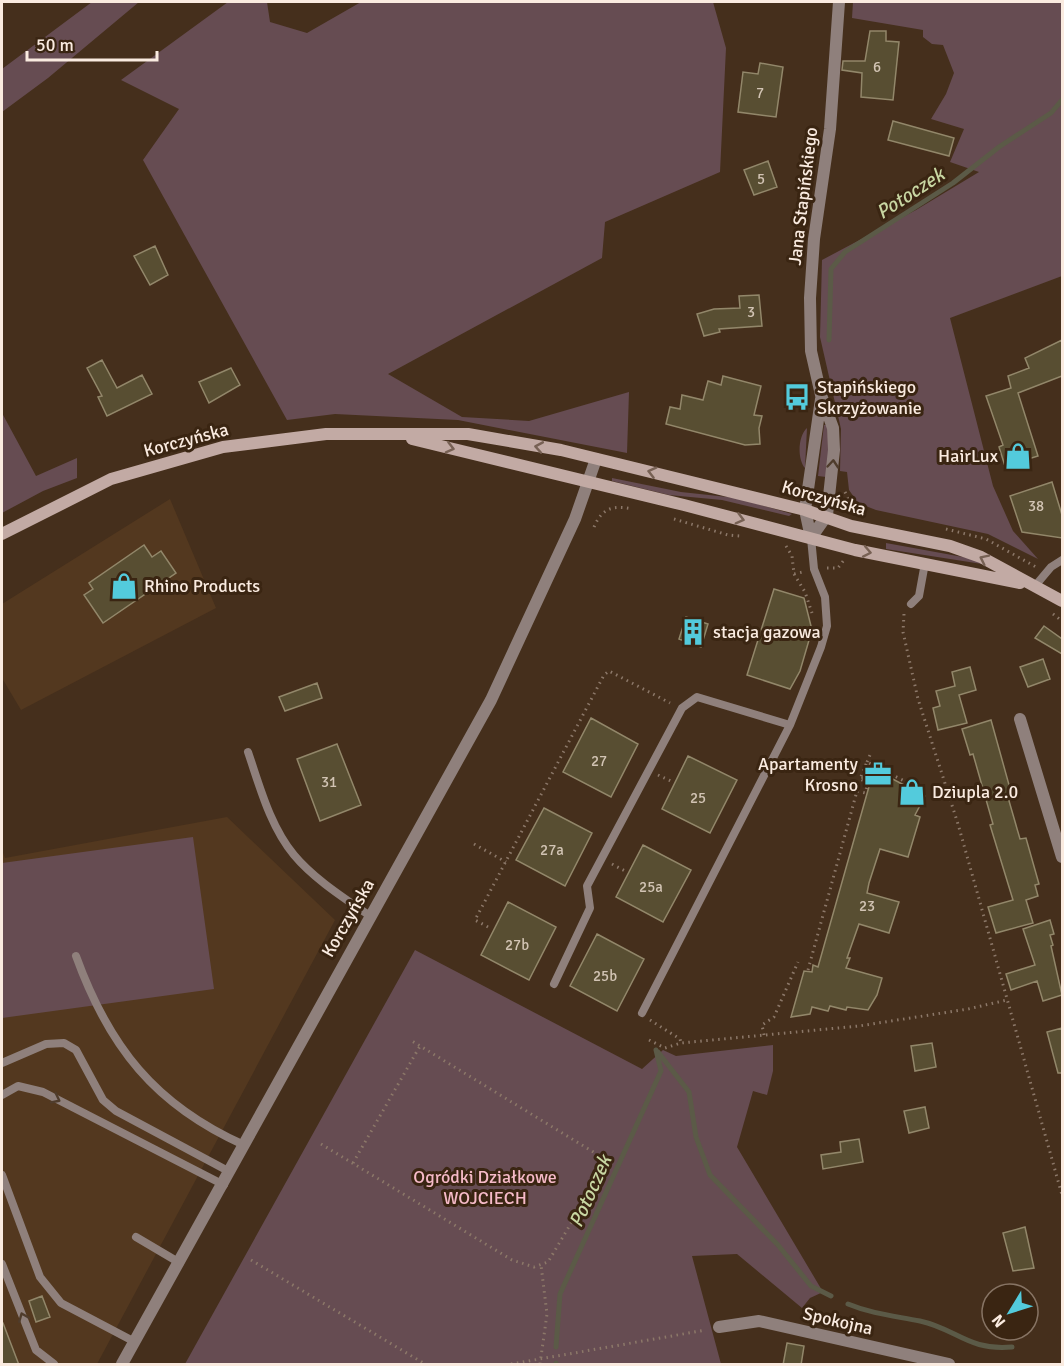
<svg xmlns="http://www.w3.org/2000/svg" width="1064" height="1366" font-family="Signika,sans-serif">
<style>
.built{fill:#53381f}
.green{fill:#664c52}
.lines{fill:none;stroke-linecap:round;stroke-linejoin:round}
.stream{stroke:#5b5a47;stroke-width:5}
.building{fill:#584e32;stroke:#92876a;stroke-width:1.5}
.path{stroke:#8c7869;stroke-width:3;stroke-dasharray:1.5 4.5;stroke-linecap:butt}
.service{stroke:#8f807c;stroke-width:8}
.minor{stroke:#8f807c;stroke-width:12}
.secondary{stroke:#c2aaa4;stroke-width:12}
.oneway{stroke:#776154}
.oneway2{stroke:#4f3c2c}
.labels{text-anchor:middle;stroke-width:6;stroke-linejoin:round;paint-order:stroke}
.number-label{font-size:15px;fill:#d2c4b4}
.street-label{font-size:18px;fill:#faebe0;stroke:#3a2512}
.poi-label{font-size:18px;fill:#faebe0;stroke:#3a2512;text-anchor:start}
.park-label{font-size:18px;fill:#f6bac8;stroke:#3a2512}
.water-label{font-size:20px;font-style:italic;fill:#c8d6a2;stroke:#3a2512}
</style>
<rect width="100%" height="100%" fill="#452f1c"/>
<path class="built" d="M170 499 216 608 21 710 2 678V604Z
M227 817 335 920 97 1364H2V850L5 858Z"/>
<path class="green" d="M92 2H139L48 78 2 112V69Z
M228 2H267L270 22 307 33 361 2H713L726 48 720 172 605 222 602 258 388 374 462 417 529 421 629 392 627 453 458 420 335 414 287 420 143 160 179 109 121 80Z
M853 2H1062V276L950 318 993 486 1013 531 1038 559 988 534 876 510 858 503 849 490 847 472 840 471 841 429 820 337 822 260 916 210 979 172 950 162 964 129 931 119 946 94 954 73 943 45 932 44 923 37V30L852 18Z
M2 413 36 476 77 458V478L43 491 2 513Z
M824 425H827L829 448 826 477 818 476Z
M807 428 805 468C797 459 798 436 807 428Z
M612 478 681 492 737 498 792 514 789 516 722 500 669 495 612 481Z
M886 543 974 559 982 564 886 549Z
M193 837 214 989 2 1018V863Z
M415 950 642 1069 663 1050 676 1056 773 1045V1071L767 1095 753 1091 737 1147 823 1292 810 1298 802 1308 737 1254 692 1256 721 1364H185Z"/>
<g class="lines">
<path class="stream" d="M829 340 831 269 845 252 953 183 999 147 1051 113 1062 100
M658 1052 689 1092 696 1137 710 1175 778 1245 811 1286 831 1296
M848 1304C872 1314 895 1316 920 1321 957 1329 968 1351 1012 1347
M556 1347 560 1294 661 1071 656 1050
M556 1363V1364"/>
</g>
<path class="building" d="M870 31H886V41L899 42 893 100 861 97 862 73 842 70 843 61H865Z
M760 63 783 67 776 117 738 112 743 72 758 74Z
M893 121 954 138 949 156 888 140Z
M768 161 777 187 754 195 744 170Z
M155 246 168 275 150 285 134 256Z
M759 295 762 326 719 329 720 332 704 336 697 314 714 309 740 308 739 296Z
M1062 340V376L1018 393 1038 456 1005 466 999 447 1003 445 986 396 1011 388 1008 376 1029 368 1025 358Z
M102 360 117 388 142 375 152 394 107 416 98 397 102 396 87 368Z
M231 368 240 385 209 403 199 382Z
M723 376 761 386 754 415 762 416 759 428 760 444 745 445 666 424 670 407 680 409 682 395 703 400 708 381 721 385Z
M1052 482 1062 515V538L1022 532 1010 496Z
M144 545 152 557 161 551 176 573 103 623 84 595 93 589 89 583Z
M774 589 804 598 812 630 800 671 790 689 747 675Z
M686 617 708 624 701 647 679 639Z
M1044 626 1062 639V654L1035 638Z
M1043 659 1050 679 1028 687 1020 667Z
M970 667 976 690 959 695 967 723 938 730 933 708 940 706 936 691 955 686 952 672Z
M317 683 322 698 285 711 279 697Z
M591 718 638 744 611 797 563 772Z
M991 720 1011 792 1007 794 1020 839 1026 838 1039 884 1035 885 1038 896 1026 900 1033 923 996 933 988 907 1013 900 990 825 993 824 973 754 970 755 962 729Z
M337 744 361 805 320 821 297 759Z
M688 756 737 780 710 833 662 809Z
M868 766 925 796 915 815 920 817 908 857 880 849 869 883 867 893 899 902 889 933 859 924 847 958H850L846 968 882 978 877 995 868 1010 847 1007 846 1010 830 1006 828 1011 812 1007 810 1014 791 1017 804 971 812 972 813 965 818 967 870 783 862 778Z
M544 808 592 833 565 886 516 860Z
M643 845 691 870 663 922 616 897Z
M508 902 556 927 529 980 481 955Z
M1050 920 1054 934 1050 935 1053 945 1051 946 1062 995 1043 1001 1037 981 1011 990 1006 974 1035 965 1023 929Z
M597 934 644 959 617 1011 570 986Z
M1062 1028V1073H1058L1047 1032Z
M932 1043 936 1067 915 1071 911 1046Z
M925 1107 929 1128 909 1133 904 1111Z
M859 1139 863 1162 823 1169 821 1155 841 1152 840 1142Z
M1025 1227 1034 1268 1013 1271 1003 1233Z
M42 1296 50 1317 36 1322 29 1301Z
M2 1323H3L19 1365H2Z
M787 1343 804 1346 801 1365H783Z"/>
<g class="lines">
<path class="path" d="M845 492 852 507 861 513
M674 519 728 535 740 536
M594 527C602 508 613 505 632 509
M946 529 986 539 1036 567
M786 546 792 556 794 574 803 572
M827 568H838L844 560
M794 574 805 592 812 613
M904 614 903 632 918 699 958 824 1062 1195
M1053 614 1062 621
M867 762 870 755
M658 775 673 782
M474 844 506 862
M612 864 625 871
M488 927 475 920 604 675 609 671 670 703
M808 970 857 791 865 793 868 783 860 779 867 762 924 791
M650 1020 680 1039 681 1043
M764 1035 762 1025 774 1017 798 962
M649 1040 665 1048 681 1043 859 1026 968 1009 1007 1000
M321 1144 512 1260 534 1267 548 1262 608 1161 412 1041
M353 1163 420 1046
M251 1260 425 1364
M511 1364 706 1330
M540 1364 547 1314 541 1265"/>
<path class="service" d="M1035 586 1051 567 1062 560
M911 604 919 596 925 563
M248 752C260 787 270 826 294 855 314 879 344 898 370 916
M76 956C109 1047 155 1105 244 1145
M554 984 590 908 587 886 682 708 697 697 790 725
M642 1013 790 725 821 647 827 626 825 597 814 569 811 538
M2 1063 46 1044 64 1043 76 1050 103 1100 116 1111 230 1172
M2 1095 18 1086 43 1092 224 1185
M2 1175 40 1277 61 1303 135 1342
M136 1237 180 1263
M2 1264 36 1350 54 1364"/>
<path class="minor" d="M811 538 827 515 834 450 833 428 821 395 811 351 810 298 814 239 830 129 839 2
M811 538 805 510 821 399
M1020 719 1062 857
M719 1327 759 1321 949 1364
M122 1364 491 700 575 519 596 459"/>
<path class="secondary" d="M412 439 684 505 855 550 1020 583
M2 534 111 479 223 447 326 434H468L561 450 805 510 851 526 950 546 981 557 1062 601"/>
</g>
<defs><path id="oneway-chevron" d="M-2-3.5L2.5 0L-2 3.5" fill="none" stroke-width="1.6" stroke-linecap="round" stroke-linejoin="round" transform="scale(1.5)"/></defs>
<g class="oneway">
<use href="#oneway-chevron" transform="translate(539 447) rotate(-170)"/>
<use href="#oneway-chevron" transform="translate(450 448) rotate(14)"/>
<use href="#oneway-chevron" transform="translate(652 472) rotate(-166)"/>
<use href="#oneway-chevron" transform="translate(740 519) rotate(15)"/>
<use href="#oneway-chevron" transform="translate(867 552) rotate(11)"/>
<use href="#oneway-chevron" transform="translate(984 559) rotate(-154)"/>
</g>
<g class="oneway2">
<use href="#oneway-chevron" transform="translate(833 464) rotate(-85)"/>
<use href="#oneway-chevron" transform="translate(56 1099) rotate(27)"/>
<use href="#oneway-chevron" transform="translate(23 1317) rotate(-112)"/>
</g>
<defs>
<symbol id="bus-bare" viewBox="-9 -9 18 18"><path d="M-5-6H5V4H4V6H2V4H-2V6H-4V4H-5ZM-3.5-4V0h7V-4ZM-3.5 1.2v1.5H-2V1.2ZM2 1.2v1.5H3.5V1.2Z" fill="#53cbdc" stroke="#3a2512" stroke-width="2.5" paint-order="stroke"/></symbol>
<symbol id="shop-bare" viewBox="-9 -9 18 18"><path d="M-5-2.5h2.3a2.7 3.5 0 0 1 5.4 0H5L5.5 6h-11ZM-1.5-2.5h3a1.5 2.3 0 0 0-3 0Z" fill="#53cbdc" stroke="#3a2512" stroke-width="2.5" paint-order="stroke"/></symbol>
<symbol id="building-bare" viewBox="-9 -9 18 18"><path d="M-4-6H4V6H1V3H-1V6H-4ZM-2.5-4.3h1.7v1.8h-1.7ZM.8-4.3h1.7v1.8H.8ZM-2.5-1h1.7V.8h-1.7ZM.8-1h1.7V.8H.8Z" fill="#53cbdc" stroke="#3a2512" stroke-width="2.5" paint-order="stroke"/></symbol>
<symbol id="office-bare" viewBox="-9 -9 18 18"><path d="M-6-3h4V-5.5h4V-3h4V5H-6ZM-1-4.5V-3h2v-1.5ZM-6 0V1H6V0Z" fill="#53cbdc" stroke="#3a2512" stroke-width="2.5" paint-order="stroke"/></symbol>
</defs>
<g fill-rule="evenodd">
<use href="#bus-bare" x="778" y="378" width="38" height="38"/>
<use href="#shop-bare" x="999" y="437" width="38" height="38"/>
<use href="#shop-bare" x="105" y="567" width="38" height="38"/>
<use href="#building-bare" x="674" y="613" width="38" height="38"/>
<use href="#office-bare" x="859" y="755" width="38" height="38"/>
<use href="#shop-bare" x="893" y="773" width="38" height="38"/>
</g>
<g class="labels">
<g class="number-label">
<text x="877" y="72">6</text>
<text x="760" y="98">7</text>
<text x="761" y="184">5</text>
<text x="751" y="317">3</text>
<text x="1036" y="511">38</text>
<text x="599" y="766">27</text>
<text x="329" y="787">31</text>
<text x="698" y="803">25</text>
<text x="552" y="855">27a</text>
<text x="651" y="892">25a</text>
<text x="867" y="911">23</text>
<text x="517" y="950">27b</text>
<text x="605" y="981">25b</text>
</g>
<g class="street-label">
<text transform="translate(803 196) rotate(-83)" y="6">Jana Stapińskiego</text>
<text transform="translate(186 440) rotate(-15)" y="6">Korczyńska</text>
<text transform="translate(824 498) rotate(16)" y="6">Korczyńska</text>
<text transform="translate(348 918) rotate(-60)" y="6">Korczyńska</text>
<text transform="translate(838 1321) rotate(13)" y="6">Spokojna</text>
</g>
<g class="poi-label">
<text x="817" y="393">Stapińskiego<tspan x="817" dy="21">Skrzyżowanie</tspan></text>
<text x="998" y="462" text-anchor="end">HairLux</text>
<text x="144" y="592">Rhino Products</text>
<text x="713" y="638">stacja gazowa</text>
<text x="858" y="770" text-anchor="end">Apartamenty<tspan x="858" dy="21">Krosno</tspan></text>
<text x="932" y="798">Dziupla 2.0</text>
</g>
<g class="park-label">
<text x="485" y="1183">Ogródki Działkowe<tspan x="485" dy="21">WOJCIECH</tspan></text>
</g>
<g class="water-label">
<text transform="translate(910 193) rotate(-33)" y="7">Potoczek</text>
<text transform="translate(590 1191) rotate(-66)" y="7">Potoczek</text>
</g>
</g>
<rect width="1064" height="1366" fill="none" stroke="#faebe0" stroke-width="6"/>
<g transform="translate(1010 1312) rotate(232)"><circle r="28" fill="#3a2512" stroke="#877464" stroke-width="1.5"/>
<path d="M0-4.5L10 22L0 15L-10 22Z" fill="#53cbdc"/>
<text y="-9" font-size="16" font-weight="bold" text-anchor="middle" fill="#faebe0">N</text>
</g>
<path d="M27 51v9h130v-9" fill="none" stroke="#faebe0" stroke-width="3"/>
<text x="36" y="51" font-size="18" fill="#faebe0" stroke="#3a2512" stroke-width="4.5" paint-order="stroke">50 m</text>
</svg>
